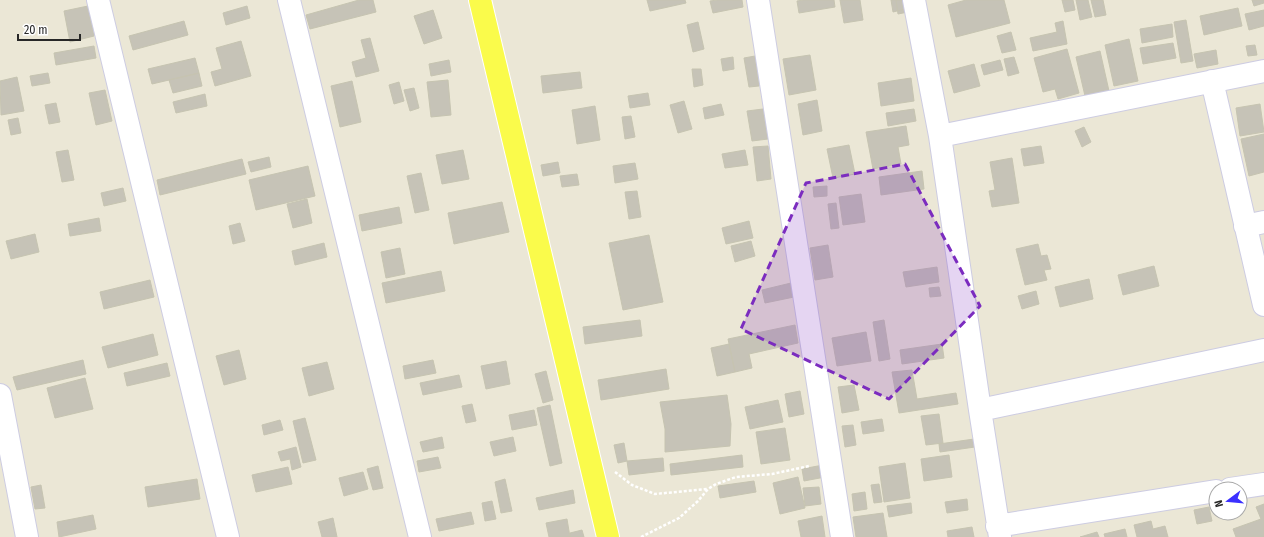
<svg xmlns="http://www.w3.org/2000/svg" width="1264" height="537" font-family="'Fira Sans Condensed',sans-serif">
<style>
.building{fill:#c6c3b7;stroke:#c6c4b1}
.lines{fill:none;stroke-linecap:round;stroke-linejoin:round}
.minor-casing{stroke:#cdcce2;stroke-width:24}
.major-casing{stroke:#fff;stroke-width:24}
.path{stroke:#fff;stroke-width:2.5;stroke-dasharray:3 2;stroke-linecap:butt}
.minor{stroke:#fff;stroke-width:22}
.major{stroke:#fafb4b;stroke-width:22}
.marked{fill:#7b2cbf;fill-opacity:0.2;stroke:#7b2cbf;stroke-width:3;stroke-dasharray:8 5;stroke-linejoin:round}
</style>
<rect width="100%" height="100%" fill="#ebe7d6"/>
<path class="building" d="M359 0H373L376 12 310 29 306 15Z
M647 0H685L686 3 650 11Z
M717 0H742L743 7 713 13 710 1Z
M803 0H834L835 7 799 13 797 1Z
M840 0H860L863 20 844 23Z
M891 0H903L905 9 893 12Z
M896 0H912L913 11 898 14Z
M966 0H1004L1010 23 956 37 948 5Z
M1062 0H1073L1075 10 1065 12Z
M1076 0H1088L1092 17 1080 20Z
M1091 0H1103L1106 15 1095 17Z
M1252 0H1264V3L1254 6Z
M88 6 94 36 70 42 64 11Z
M247 6 250 18 226 25 223 13Z
M1238 8 1242 26 1204 35 1200 16Z
M433 10 442 38 424 44 414 16Z
M1264 10V26L1249 30 1245 14Z
M1186 20 1193 61 1181 63 1174 22Z
M184 21 188 35 133 50 129 36Z
M1063 21 1067 44 1033 51 1030 38 1057 32 1055 23Z
M698 22 704 49 693 52 687 25Z
M1172 24 1173 37 1142 43 1140 29Z
M1011 32 1016 50 1002 53 997 36Z
M370 38 379 71 356 77 352 62 366 58 361 40Z
M1129 39 1138 81 1114 86 1105 45Z
M241 41 251 76 215 86 211 72 222 69 216 48Z
M1173 43 1176 58 1143 64 1140 48Z
M1255 45 1257 55 1248 56 1246 46Z
M94 46 96 58 56 65 54 53Z
M1067 49 1079 93 1058 99 1055 89 1043 92 1034 58Z
M1216 50 1218 64 1197 68 1194 54Z
M1100 51 1109 91 1085 96 1076 57Z
M810 55 816 90 789 95 783 59Z
M755 56 759 86 749 87 744 58Z
M733 57 734 69 723 71 721 59Z
M1014 57 1019 73 1008 76 1004 59Z
M195 58 199 73 152 84 148 69Z
M449 60 451 72 431 76 429 64Z
M1000 60 1003 70 984 75 981 65Z
M974 64 980 86 954 93 948 71Z
M692 69H701L703 85 694 87Z
M580 72 582 88 543 93 541 76Z
M48 73 50 83 32 86 30 76Z
M199 73 202 86 173 93 169 80Z
M17 77 24 111 1 115 0 81Z
M911 78 914 101 881 106 878 83Z
M448 80 451 115 431 117 427 82Z
M352 81 361 122 340 127 331 86Z
M399 82 404 101 394 104 389 85Z
M414 88 419 108 410 111 404 90Z
M105 90 112 121 96 125 89 93Z
M648 93 650 105 630 108 628 96Z
M205 94 207 106 176 113 173 102Z
M817 100 822 131 803 135 798 104Z
M684 101 692 129 678 133 670 105Z
M56 103 60 122 49 124 45 105Z
M721 104 724 115 705 119 703 108Z
M1260 104 1264 132 1240 136 1236 108Z
M595 106 600 140 577 144 572 110Z
M763 109 768 139 752 141 747 111Z
M914 109 916 121 888 126 886 113Z
M631 116 635 137 625 139 622 117Z
M18 118 21 133 11 135 8 120Z
M906 126 909 145 898 147 901 164 873 169 866 132Z
M1084 127 1091 142 1082 147 1075 131Z
M1264 134V172L1249 176 1241 139Z
M849 145 855 174 833 178 827 149Z
M768 146 771 179 757 181 753 147Z
M1041 146 1044 163 1024 166 1021 149Z
M68 150 74 180 62 182 56 152Z
M463 150 469 179 442 184 436 155Z
M745 150 748 165 725 168 722 154Z
M269 157 271 167 251 172 248 162Z
M1012 158 1019 203 992 207 989 191 995 190 990 162Z
M242 159 246 174 160 195 157 180Z
M558 162 560 173 543 176 541 165Z
M635 163 638 179 615 183 613 166Z
M308 166 315 196 256 210 249 180Z
M922 171 924 189 881 195 879 177Z
M421 173 429 210 415 213 407 176Z
M577 174 579 185 562 187 560 176Z
M827 186V196L814 197 813 187Z
M123 188 126 201 104 206 101 193Z
M637 191 641 217 629 219 625 192Z
M861 194 865 222 843 225 839 197Z
M307 199 312 223 293 228 287 204Z
M502 202 509 232 454 244 448 213Z
M836 203 839 228 831 229 828 204Z
M399 207 402 223 362 231 359 215Z
M99 218 101 231 70 236 68 224Z
M749 221 753 238 726 244 722 228Z
M240 223 245 241 233 244 229 226Z
M35 234 39 252 11 259 6 241Z
M649 235 663 302 623 310 609 243Z
M751 241 755 256 735 262 731 246Z
M324 243 327 257 295 265 292 251Z
M1038 244 1041 256 1047 255 1051 269 1044 270 1047 280 1025 285 1016 249Z
M828 245 833 277 815 280 810 248Z
M400 248 405 274 386 278 381 252Z
M1154 266 1159 286 1123 295 1118 275Z
M937 267 939 282 906 287 903 272Z
M441 271 445 291 386 303 382 283Z
M1089 279 1093 299 1060 307 1055 287Z
M150 280 154 297 104 309 100 292Z
M791 283 794 297 765 303 762 290Z
M939 287 941 296 930 297 929 288Z
M1036 291 1039 304 1022 309 1018 296Z
M640 320 642 336 585 344 583 327Z
M884 320 890 359 879 361 873 322Z
M795 325 798 343 749 354 752 368 735 372 728 339Z
M866 332 871 361 837 366 832 338Z
M153 334 158 355 108 368 102 347Z
M729 344 735 372 717 376 711 348Z
M942 344 944 358 902 364 900 350Z
M239 350 246 379 224 385 216 356Z
M83 360 86 374 17 390 13 377Z
M433 360 436 373 405 379 403 366Z
M506 361 510 384 486 389 481 366Z
M327 362 334 389 309 396 302 368Z
M167 363 170 376 127 386 124 373Z
M666 369 669 389 601 400 598 380Z
M912 370 917 399 956 393 958 404 899 413 892 372Z
M546 371 553 400 543 403 535 374Z
M459 375 462 387 423 395 420 383Z
M85 378 93 409 55 418 47 388Z
M854 385 859 410 842 413 838 387Z
M800 391 804 414 789 417 785 394Z
M727 395 731 424 730 446 665 452V429L660 402Z
M778 400 783 422 750 429 745 407Z
M472 404 476 421 466 423 462 406Z
M550 405 562 463 550 466 537 408Z
M534 410 537 425 512 430 509 415Z
M939 414 943 443 926 445 921 416Z
M305 418 316 460 303 463 293 421Z
M882 419 884 431 863 434 861 422Z
M280 420 283 430 264 435 262 425Z
M853 425 856 445 845 447 842 426Z
M785 428 790 460 761 464 756 432Z
M442 437 444 448 423 452 420 442Z
M513 437 516 451 494 456 490 442Z
M974 439 975 447 940 452 939 444Z
M624 443 627 461 618 463 614 445Z
M296 447 301 467 292 470 290 459 281 461 278 452Z
M742 455 743 467 671 475 670 464Z
M949 455 952 477 924 481 921 459Z
M438 457 441 468 419 472 417 461Z
M663 458 664 471 629 475 627 461Z
M905 463 910 498 884 502 879 467Z
M823 465 825 477 804 481 802 469Z
M378 466 383 488 373 490 367 469Z
M288 467 292 484 256 492 252 475Z
M363 472 368 489 344 496 339 478Z
M798 477 805 508 780 514 773 483Z
M197 479 200 499 148 507 145 487Z
M505 479 512 511 501 513 495 482Z
M754 481 756 492 720 498 718 486Z
M879 484 882 502 874 503 871 485Z
M41 485 45 508 35 509 31 487Z
M819 487 821 504 805 506 803 488Z
M573 490 575 503 539 510 536 498Z
M865 492 867 509 854 511 852 494Z
M967 499 968 510 947 513 945 502Z
M492 501 496 519 485 521 482 503Z
M911 503 912 513 889 517 887 506Z
M1264 504V537H1236L1233 529 1261 519 1256 507Z
M1209 507 1212 521 1197 524 1194 510Z
M471 512 474 524 439 531 436 519Z
M883 513 887 537H856L853 517Z
M93 515 96 529 59 537 57 522Z
M822 516 825 537H801L798 521Z
M333 518 337 537H322L318 522Z
M567 519 570 537H549L546 523Z
M1151 521 1153 529 1165 526 1168 537H1137L1134 525Z
M972 527 974 537H948L947 531Z
M1125 529 1127 537H1105L1104 534Z
M582 530 584 537H570V533Z
M1097 532 1099 537H1080Z"/>
<g class="lines">
<defs>
<path id="minor" d="M98 0 228 537
M289 0 420 537
M758 0 842 537
M914 0 940 136 980 410 1000 537
M1212 81 1264 305
M940 136 1264 71
M1245 226 1264 222
M0 395 27 537
M980 410 1264 350
M1230 489 1264 484
M997 526 1216 491"/>
<path id="major" d="M480 0 608 537"/>
</defs>
<use href="#minor" class="minor-casing"/>
<use href="#major" class="major-casing"/>
<path class="path" d="M615 472 632 485 655 494 707 489
M641 537 679 518 698 501 708 489 716 484 736 477 772 474 809 466"/>
<use href="#minor" class="minor"/>
<use href="#major" class="major"/>
</g>
<path class="marked" d="M905 164 980 306 889 399 741 329 806 183Z"/>
<g transform="translate(1228 501) rotate(254)"><circle r="19" fill="#ffffff" stroke="#a9a9a9"/>
<path d="M0-3L7 15L0 10L-7 15Z" fill="#3b30ff"/>
<text y="-6" font-size="11" font-weight="bold" text-anchor="middle" fill="#272727">N</text>
</g>
<path d="M18 34v6h62v-6" fill="none" stroke="#272727" stroke-width="2"/>
<text x="24" y="34" font-size="12" fill="#272727" stroke="#ffffff" stroke-width="3" paint-order="stroke">20 m</text>
</svg>
